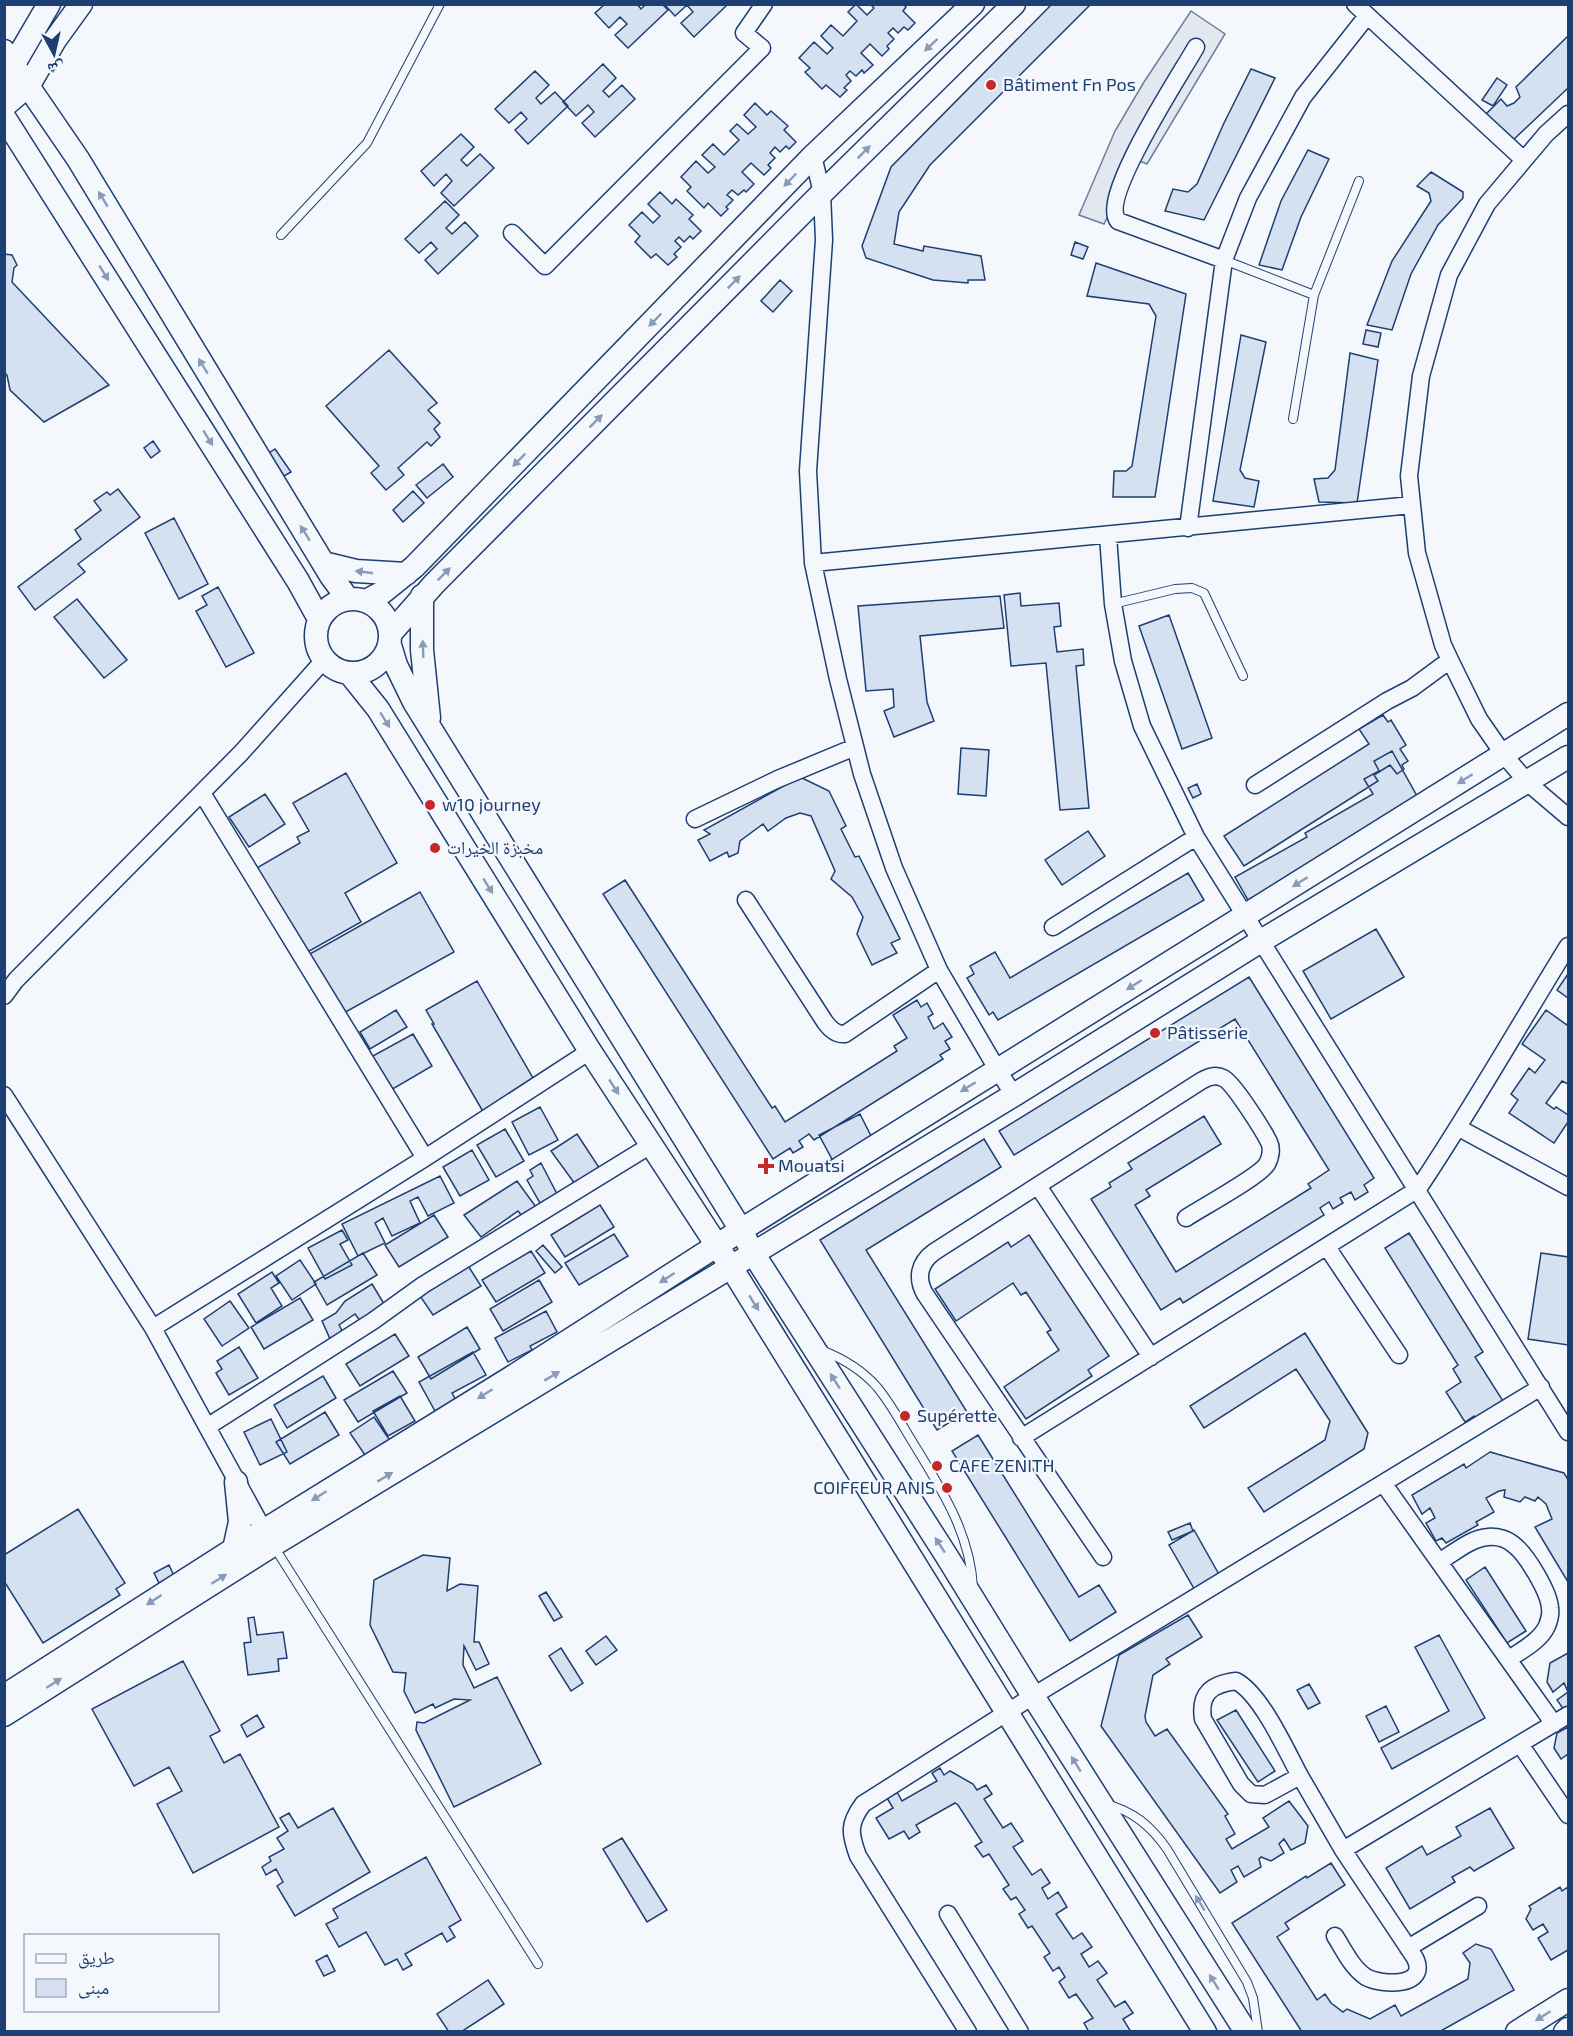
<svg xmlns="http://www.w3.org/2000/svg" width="1573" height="2036" font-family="'Exo 2','Noto Naskh Arabic',sans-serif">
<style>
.parking{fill:#e3e8f0;stroke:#687fa3;stroke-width:1.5}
.building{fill:#d5e0f0;stroke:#1d3f73;stroke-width:1.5}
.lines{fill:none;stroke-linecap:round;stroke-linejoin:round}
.lane-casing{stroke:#1d3f73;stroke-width:10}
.street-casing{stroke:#1d3f73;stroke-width:19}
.secondary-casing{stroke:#1d3f73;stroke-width:25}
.lane{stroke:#f4f7fb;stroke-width:8}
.street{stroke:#f4f7fb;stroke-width:16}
.secondary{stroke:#f4f7fb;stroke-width:22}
.oneway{fill:#889bb7}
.poi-dot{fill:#c62828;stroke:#f4f7fb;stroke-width:2}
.labels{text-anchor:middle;stroke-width:4.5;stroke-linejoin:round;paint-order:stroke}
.poi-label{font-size:18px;fill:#1d3f73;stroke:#f4f7fb;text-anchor:start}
</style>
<rect width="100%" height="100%" fill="#f4f7fb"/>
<path class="parking" d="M1191 11 1225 34 1147 164 1135 159 1104 224 1079 215 1115 131 1144 82Z"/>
<path class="building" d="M605 4H637L641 9 646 4H662L668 10 628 48 615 35 627 24 620 17 609 28 595 13Z
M664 4H728L694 37 681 23 693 12 687 5 675 16Z
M856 4 867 15 874 8 870 4H903L906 7 903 11 915 23 908 30 904 27 898 33 893 28 888 33 894 39 887 46 889 49 882 56 870 44 861 53 873 65 864 73 862 70 856 76 850 71 846 75 851 81 844 88 847 90 840 97 826 85 822 89 805 72 810 68 799 58 814 42 827 54 833 48 821 36 831 25 843 36 857 21 848 12Z
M1052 4H1091L930 165 899 212 894 244 923 251 924 246 981 256 985 280H968V283L933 280 866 258 862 246 891 167Z
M1568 36V88L1511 142 1484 116 1501 99 1507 106 1514 103 1520 97 1516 87Z
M603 64 616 78 603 91 609 97 622 85 635 99 595 137 582 123 594 112 588 105 576 116 563 102Z
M1251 69 1275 78 1204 220 1165 211 1173 189 1188 192 1197 184 1224 123Z
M535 71 549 85 536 98 541 104 555 92 568 106 528 144 515 130 527 119 521 112 509 123 495 109Z
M1497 78 1507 85 1493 106 1482 100Z
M755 103 767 115 771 111 788 126 784 130 796 142 789 149 786 146 780 152 775 147 770 153 775 158 768 165 771 168 764 175 751 163 742 172 754 184 746 192 744 190 738 195 732 190 727 195 733 200 726 207 728 209 721 216 708 203 704 208 687 191 691 187 681 177 696 161 708 173 715 167 702 155 713 144 724 155 739 140 730 131 737 124 748 134 756 127 744 115Z
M461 134 474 147 461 160 467 166 480 154 494 168 454 206 441 193 452 181 446 174 434 186 421 171Z
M1308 150 1329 159 1301 217 1282 270 1259 265 1281 201Z
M1431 172 1463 192V198L1438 225 1411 274 1392 330 1367 325 1392 261 1431 201 1429 193 1417 186Z
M660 192 672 204 676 199 693 215 689 219 701 231 693 239 690 236 684 242 679 237 675 241 681 247 674 254 677 257 668 265 656 254 651 258 635 242 640 236 629 225 642 212 653 223 660 216 648 204Z
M445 201 459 215 446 228 452 234 465 222 478 236 438 274 425 260 437 249 431 242 419 253 405 239Z
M1075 242 1088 247 1083 259 1071 255Z
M4 254 12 255 17 265 14 268 12 282 109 385 44 422 10 390 7 375 4 372Z
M1096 263 1186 294 1155 497H1113L1114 471H1126L1132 466 1156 316 1149 304 1087 296Z
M780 280 792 291 773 312 761 301Z
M1366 330 1381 333 1378 347 1363 344Z
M1241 335 1266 342 1240 470 1245 478 1259 481 1254 507 1213 501Z
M389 350 437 403 428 410 440 423 434 429 440 437 431 446 427 442 398 468 404 475 386 490 371 473 379 466 326 406Z
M1350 353 1378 360 1357 503 1319 502 1314 479 1328 478 1335 470Z
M153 441 160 451 151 458 144 448Z
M275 449 291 472 284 476 269 453Z
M443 464 453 477 427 498 416 485Z
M118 489 140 517 78 564 85 572 35 610 18 587 81 539 75 530 101 510 94 501 107 492 110 495Z
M413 491 424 503 403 522 393 510Z
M174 518 208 584 179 599 145 533Z
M218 587 254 653 226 667 196 611 207 605 202 596Z
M1020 593 1021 606 1059 603 1061 626 1054 627 1057 652 1083 649 1084 665 1076 666 1089 808 1060 810 1046 663 1011 666 1004 595Z
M1000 596 1004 628 920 636 927 702 934 721 894 737 884 711 894 707 893 689 866 691 858 606Z
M77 599 127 660 104 678 54 617Z
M1169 615 1212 738 1182 749 1139 626Z
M1383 715 1388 722 1391 720 1406 745 1400 749 1408 761 1402 765 1404 769 1397 774 1390 765 1374 775 1378 781 1244 866 1224 836 1369 744 1359 729Z
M961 748 989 750 986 796 958 794Z
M1392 751 1422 805 1248 900 1235 877 1307 837 1305 833 1373 794 1364 779 1379 771 1374 761Z
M346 773 397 863 345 893 361 922 304 954 255 869 300 843 297 837 309 831 293 803Z
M800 777 829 791 846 826 841 829 855 857 859 856 900 939 891 943 897 953 872 965 857 934 863 917 852 897 831 879 835 871 811 816 800 813 786 818 768 831 763 824 740 841 738 853 729 857 727 852 710 861 698 840 710 834 704 830Z
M1197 784 1201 794 1193 798 1188 788Z
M265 794 285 824 249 847 229 817Z
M1088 831 1105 856 1062 885 1045 860Z
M1188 873 1204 900 998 1020 993 1012 989 1015 967 978 974 974 970 966 995 952 1010 978Z
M625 880 772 1108 775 1106 785 1122 897 1051 894 1046 907 1038 893 1015 917 1000 921 1007 927 1003 933 1014 928 1017 934 1029 943 1023 952 1037 945 1041 950 1049 940 1055 943 1059 814 1140 809 1134 799 1141 803 1147 793 1153 790 1148 773 1159 603 894Z
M420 892 454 952 342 1014 308 955Z
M1376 929 1404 977 1331 1019 1303 971Z
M1568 974V998L1557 990Z
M1249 977 1374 1178 1364 1185 1368 1192 1355 1200 1351 1192 1340 1198 1343 1203 1333 1209 1329 1202 1320 1208 1324 1215 1183 1303 1180 1298 1161 1310 1091 1199 1111 1187 1109 1183 1132 1169 1128 1163 1204 1116 1221 1144 1146 1190 1150 1196 1135 1205 1176 1272 1311 1188 1308 1184 1329 1170 1235 1019 1014 1155 999 1131Z
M477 981 537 1085 485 1115 432 1024H434L426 1010Z
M396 1010 407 1027 370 1049 360 1032Z
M1546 1010 1567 1025 1568 1022V1084L1562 1081 1546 1103 1554 1109 1556 1107 1568 1115V1122L1554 1143 1509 1113 1518 1100 1511 1094 1529 1068 1535 1073 1545 1060 1522 1044Z
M413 1034 432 1066 391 1090 371 1057Z
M540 1107 558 1140 529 1155 512 1122Z
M860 1114 873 1140 833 1161 819 1135Z
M505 1129 524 1161 496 1177 477 1145Z
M577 1134 600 1169 575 1184 551 1151Z
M984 1139 1001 1167 866 1250 967 1412 937 1430 820 1240Z
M472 1150 489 1180 460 1196 443 1167Z
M541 1163 557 1194 540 1203 527 1180 533 1176 530 1170Z
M440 1176 454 1203 428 1216 418 1197 410 1201 420 1223 392 1236 383 1218 375 1223 385 1243 358 1256 342 1224Z
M517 1181 536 1207 522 1216 518 1211 481 1237 464 1215Z
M600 1205 614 1227 565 1257 551 1235Z
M434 1215 448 1237 399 1267 385 1245Z
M342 1230 348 1240 340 1244 352 1265 325 1279 308 1248Z
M1409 1233 1483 1352 1475 1357 1503 1401 1477 1421 1474 1416 1465 1422 1446 1392 1461 1382 1453 1369 1458 1365 1385 1248Z
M614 1234 628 1256 579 1285 565 1263Z
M1029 1235 1109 1356 1088 1370 1092 1376 1026 1419 1004 1387 1059 1350 1047 1332 1051 1330 1026 1292 1021 1295 1013 1283 956 1321 935 1289 1008 1242 1011 1247Z
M543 1245 562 1267 555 1273 536 1251Z
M531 1251 545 1273 496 1302 482 1280Z
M363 1253 377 1275 327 1305 314 1282Z
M1541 1253 1568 1257V1345L1528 1339Z
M300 1260 316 1284 292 1300 276 1276Z
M467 1264 481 1286 433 1315 418 1293Z
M272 1272 279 1283 271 1288 282 1306 256 1323 238 1294Z
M539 1280 552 1302 503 1331 490 1309Z
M372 1284 386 1307 362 1323 355 1314 339 1325 343 1332 331 1341 322 1321 336 1313 345 1301Z
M300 1298 313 1320 264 1349 251 1327Z
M230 1301 249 1328 222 1346 204 1319Z
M546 1311 557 1332 530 1346 532 1350 508 1362 495 1338Z
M467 1327 480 1349 431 1379 418 1357Z
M1305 1333 1368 1433 1364 1449 1264 1512 1248 1488 1325 1440 1330 1421 1296 1369 1204 1428 1190 1406Z
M395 1334 409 1356 360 1386 346 1364Z
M239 1347 258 1378 229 1395 216 1373 222 1369 217 1361Z
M473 1352 486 1375 452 1393 456 1400 435 1411 419 1382Z
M393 1371 407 1393 358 1422 344 1400Z
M323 1376 336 1398 287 1428 274 1405Z
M400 1396 415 1421 388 1436 373 1411Z
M325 1412 339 1435 290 1464 276 1442Z
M374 1417 391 1442 367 1458 350 1433Z
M271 1419 287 1452 260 1465 244 1432Z
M978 1435 1079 1597 1099 1585 1116 1612 1070 1641 952 1451Z
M1490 1452 1564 1473 1568 1480V1582L1535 1527 1552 1519 1546 1504 1538 1497 1535 1501 1525 1497 1520 1502 1504 1497 1505 1490 1499 1491 1486 1498 1494 1512 1476 1522 1478 1525 1446 1543 1442 1538 1436 1541 1426 1523 1435 1518 1430 1508 1422 1514 1412 1495 1464 1464 1466 1468Z
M78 1509 125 1583 116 1589 120 1595 43 1643 4 1581V1555Z
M1190 1523 1193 1531 1172 1540 1168 1532Z
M1194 1530 1221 1578 1196 1592 1169 1545Z
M423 1555 450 1558 447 1591 460 1584 478 1586 474 1642H479L489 1664 476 1670 464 1646 463 1665 474 1688 497 1677 541 1764 454 1807 416 1730 417 1722 424 1723 470 1700 454 1699 435 1708 433 1704 415 1713 404 1691 406 1673 393 1672 370 1625 374 1580Z
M169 1565 174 1576 159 1583 154 1573Z
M1485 1567 1526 1631 1507 1643 1466 1580Z
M546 1592 562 1617 554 1621 539 1596Z
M1188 1615 1202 1637 1166 1659 1170 1664 1153 1675 1145 1716 1146 1722 1155 1736 1167 1729 1228 1814 1225 1816 1235 1834 1226 1839 1232 1849 1269 1827 1263 1818 1289 1801 1308 1826 1305 1843 1291 1850 1284 1839 1279 1844 1284 1853 1271 1861 1261 1857 1259 1859 1261 1867 1244 1877 1238 1866 1231 1870 1237 1882 1220 1893 1101 1726 1119 1655Z
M254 1617 257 1635 283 1632 287 1658 278 1659 279 1671 248 1675 244 1643 251 1642 248 1618Z
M1439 1635 1485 1718 1392 1769 1381 1748 1449 1711 1415 1647Z
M606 1636 617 1650 596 1665 586 1651Z
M561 1648 583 1683 571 1691 549 1656Z
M1568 1653V1707L1564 1710 1557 1700 1568 1692 1564 1683 1553 1692 1547 1682 1550 1663Z
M183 1661 220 1731 210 1736 224 1763 240 1754 279 1827 193 1873 157 1804 182 1791 169 1767 134 1786 92 1709Z
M1309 1684 1320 1703 1308 1709 1297 1690Z
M1386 1706 1399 1732 1379 1742 1366 1716Z
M1236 1710 1275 1771 1258 1782 1217 1720Z
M257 1715 264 1727 247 1737 241 1725Z
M1568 1727V1754L1561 1759 1554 1748 1557 1733Z
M940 1768 944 1775 950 1771 973 1784 977 1790 986 1785 992 1794 984 1799 1003 1828 1011 1823 1023 1841 1013 1847 1032 1875 1041 1869 1050 1883 1042 1888 1048 1899 1058 1892 1067 1907 1056 1914 1073 1939 1082 1933 1092 1947 1081 1954 1089 1967 1098 1961 1107 1973 1097 1980 1115 2007 1125 2001 1133 2013 1123 2019 1131 2032H1089L1084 2023 1093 2018 1076 1994 1069 1998 1059 1982 1065 1977 1059 1967 1053 1971 1044 1957 1050 1953 1032 1926 1028 1928 1019 1914 1025 1910 1016 1897 1011 1900 1003 1889 1009 1885 989 1854 983 1857 975 1846 982 1842 958 1805 955 1803 916 1825 920 1832 909 1839 904 1831 889 1839 876 1818 893 1808 887 1798 897 1792 902 1801 937 1781 932 1773Z
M333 1808 370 1872 295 1916 277 1886 283 1882 276 1869 266 1875 262 1867 271 1861 269 1857 284 1849 277 1838 288 1831 280 1818 289 1813 298 1828Z
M1490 1808 1514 1848 1474 1871 1470 1867 1452 1877 1455 1882 1410 1909 1386 1868 1422 1846 1427 1855 1461 1836 1456 1827Z
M622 1838 667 1910 647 1922 603 1849Z
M426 1857 461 1920 449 1927 455 1937 447 1942 442 1933 405 1954 412 1965 403 1970 397 1959 385 1965 366 1932 339 1947 326 1924 338 1918 333 1909Z
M1331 1863 1345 1885 1285 1923 1289 1929 1277 1937 1317 2000 1325 1994 1331 2003 1343 2012 1347 2009 1370 2019 1395 2005 1401 2016 1468 1979 1470 1963 1463 1953 1476 1944 1491 1949 1514 1990 1439 2032H1302L1232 1923 1306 1876 1307 1878Z
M1560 1887 1562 1891 1568 1887V1950L1551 1960 1538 1938 1548 1932 1543 1924 1533 1930 1526 1919 1531 1909 1529 1906Z
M327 1955 335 1971 324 1976 316 1961Z
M488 1980 504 2004 461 2032H449L437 2014Z"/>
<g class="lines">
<defs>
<path id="lane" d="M281 235 367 143 440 4
M1224 260 1314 295
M1293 419 1314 295 1359 181
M1113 604 1175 589 1192 588 1204 593 1243 676
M821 1350C842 1358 862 1370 877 1387 891 1404 901 1423 912 1441 940 1487 970 1532 973 1587
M273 1545 538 1964
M1106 1804C1133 1811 1151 1826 1167 1849L1247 1982 1253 1998 1258 2032"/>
<path id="street" d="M1355 4 1524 160
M1196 47C1181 74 1099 197 1118 221L1224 260
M1568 114 1546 134 1487 204 1449 275 1421 376 1409 476 1417 553 1443 645 1450 660 1479 719 1504 755 1528 783 1568 817
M813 156 822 193 824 240 808 471 813 563 838 679 862 774 894 868 939 970 997 1069 1014 1095
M512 233 545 266 762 48 744 33 764 4
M1188 528 1224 260 1248 198 1303 97 1367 16
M1108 536 1113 604 1123 661 1142 726 1196 837 1568 1432
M813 563 1412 505
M1255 785 1387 701 1412 688 1450 660
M202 793 425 1158
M695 819 778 779 855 747
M746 900 825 1022C830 1029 836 1035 845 1034L939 970
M1053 927 1196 837
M4 996 16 980 241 753 324 660
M4 1095 153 1328 269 1540
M1459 1128 1568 1187
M1038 1186 1151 1357
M1327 1247 1399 1355
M153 1328 425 1158 590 1051
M207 1427 373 1321 423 1285 651 1145
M1021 1438 1418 1189C1471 1110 1518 1027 1568 946
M1383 1483 1554 1724
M1103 1557 925 1294C916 1278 919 1263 934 1252L1201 1081C1208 1077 1215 1074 1223 1078 1233 1082 1263 1130 1269 1142 1272 1148 1271 1157 1267 1164 1260 1176 1201 1208 1186 1218
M1439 1562C1454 1553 1471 1538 1488 1537 1497 1536 1507 1539 1514 1545 1527 1555 1549 1592 1550 1608 1551 1614 1549 1621 1547 1626 1540 1641 1522 1650 1509 1659
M1236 1681C1261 1694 1286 1750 1300 1776L1265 1795 1251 1794 1241 1784 1203 1719C1199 1693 1212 1684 1236 1681Z
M1520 1744 1568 1815
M1300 1776 1343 1850 1415 1958C1429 1987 1382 1986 1366 1977 1352 1968 1344 1950 1335 1936
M1343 1850 1568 1715
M948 1914 1020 2032
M1408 1948 1478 1906
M968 2032 858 1856C850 1834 848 1824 863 1804L1033 1696 1541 1387"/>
<path id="secondary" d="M4 51 78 159 331 576 348 599
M4 85 14 64 49 4
M4 106 29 85 55 40 81 4
M4 117 298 581 319 619
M323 563 356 571 406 574
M422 596V650L429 718
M316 636a37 37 0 1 1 74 0a37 37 0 1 1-74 0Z
M366 601 383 592 414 567 813 156 973 4
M391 633 434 584 822 193 1014 4
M390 645 396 665 414 702 741 1230 753 1253 946 1555 1033 1696 1246 2032
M350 674 378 709 590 1051 731 1267 1205 2032
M234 1549 240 1522 236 1482
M4 1696 234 1549 512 1377 741 1230 1568 714
M4 1715 273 1545 1014 1095 1261 941 1568 757
M1517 2032 1568 2000
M1565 2032 1568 2029"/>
</defs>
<use href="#lane" class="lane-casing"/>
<use href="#street" class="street-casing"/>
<use href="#secondary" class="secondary-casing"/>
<use href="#lane" class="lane"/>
<use href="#street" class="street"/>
<use href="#secondary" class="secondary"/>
</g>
<defs><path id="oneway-solid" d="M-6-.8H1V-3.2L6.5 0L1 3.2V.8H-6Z" transform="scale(1.5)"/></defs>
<g class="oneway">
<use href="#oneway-solid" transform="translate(931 45) rotate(137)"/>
<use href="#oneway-solid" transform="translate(864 152) rotate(-45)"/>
<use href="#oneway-solid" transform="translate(790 180) rotate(134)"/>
<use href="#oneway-solid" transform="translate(103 199) rotate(-121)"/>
<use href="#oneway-solid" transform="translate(104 273) rotate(58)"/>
<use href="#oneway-solid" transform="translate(734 282) rotate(-45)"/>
<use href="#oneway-solid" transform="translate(655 320) rotate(134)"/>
<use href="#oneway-solid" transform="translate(203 366) rotate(-121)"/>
<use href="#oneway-solid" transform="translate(596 421) rotate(-45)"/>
<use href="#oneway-solid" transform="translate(208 438) rotate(58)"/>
<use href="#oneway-solid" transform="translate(519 460) rotate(135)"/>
<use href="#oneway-solid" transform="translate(305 533) rotate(-122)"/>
<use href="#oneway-solid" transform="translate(364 572) rotate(-172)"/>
<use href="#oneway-solid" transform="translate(444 574) rotate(-45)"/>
<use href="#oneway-solid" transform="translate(423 649) rotate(-92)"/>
<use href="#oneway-solid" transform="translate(385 720) rotate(58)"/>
<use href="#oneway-solid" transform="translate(1465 779) rotate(148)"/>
<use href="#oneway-solid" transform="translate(1300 882) rotate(148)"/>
<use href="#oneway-solid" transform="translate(488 886) rotate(58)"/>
<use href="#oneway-solid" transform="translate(1134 985) rotate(148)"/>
<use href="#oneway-solid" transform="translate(614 1087) rotate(57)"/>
<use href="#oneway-solid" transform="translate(968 1087) rotate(148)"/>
<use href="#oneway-solid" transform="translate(667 1278) rotate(147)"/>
<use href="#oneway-solid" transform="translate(754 1303) rotate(58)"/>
<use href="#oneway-solid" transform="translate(552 1376) rotate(-31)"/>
<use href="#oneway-solid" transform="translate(835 1381) rotate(-123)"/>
<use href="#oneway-solid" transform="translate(485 1394) rotate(148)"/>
<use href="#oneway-solid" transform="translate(385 1477) rotate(-31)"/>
<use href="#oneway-solid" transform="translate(319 1496) rotate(148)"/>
<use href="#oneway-solid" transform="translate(940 1545) rotate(-123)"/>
<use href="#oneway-solid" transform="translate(219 1579) rotate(-32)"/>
<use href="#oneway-solid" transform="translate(154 1600) rotate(147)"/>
<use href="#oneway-solid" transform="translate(54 1683) rotate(-32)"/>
<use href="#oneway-solid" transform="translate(1076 1764) rotate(-122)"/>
<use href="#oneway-solid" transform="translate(1200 1903) rotate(-121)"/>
<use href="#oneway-solid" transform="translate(1214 1982) rotate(-122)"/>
<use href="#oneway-solid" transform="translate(1543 2016) rotate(148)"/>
</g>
<g class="poi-dot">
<circle cx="991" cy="85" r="6"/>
<circle cx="430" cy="805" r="6"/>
<circle cx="435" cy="848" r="6"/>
<circle cx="1155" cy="1033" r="6"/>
<path d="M763 1157h6v6h6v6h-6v6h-6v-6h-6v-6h6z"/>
<circle cx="905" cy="1416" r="6"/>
<circle cx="937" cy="1466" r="6"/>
<circle cx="947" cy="1488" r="6"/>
</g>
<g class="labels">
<g class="poi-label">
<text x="1003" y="91">Bâtiment Fn Pos</text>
<text x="442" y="811">w10 journey</text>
<text x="447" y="854">مخبزة الخيرات</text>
<text x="1167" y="1039">Pâtisserie</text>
<text x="778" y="1172">Mouatsi</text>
<text x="917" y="1422">Supérette</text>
<text x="949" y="1472">CAFE ZENITH</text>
<text x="935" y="1494" text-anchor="end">COIFFEUR ANIS</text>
</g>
</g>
<rect width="1573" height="2036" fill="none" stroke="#1d3f73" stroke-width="12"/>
<rect x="24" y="1934" width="195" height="78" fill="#f4f7fb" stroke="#9eadc5" stroke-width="1.5"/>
<rect x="36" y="1954" width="30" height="9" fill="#f4f7fb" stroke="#9eadc5" stroke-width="1.5"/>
<text x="78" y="1964" font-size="18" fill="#1d3f73">طريق</text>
<rect x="36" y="1979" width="30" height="18" fill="#d5e0f0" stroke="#9eadc5" stroke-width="1.5"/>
<text x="78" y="1994" font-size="18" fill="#1d3f73">مبنى</text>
<g transform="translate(54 54) rotate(172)" stroke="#f4f7fb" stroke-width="4.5" paint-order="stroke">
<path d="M0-4.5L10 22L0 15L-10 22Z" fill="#1d3f73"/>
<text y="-9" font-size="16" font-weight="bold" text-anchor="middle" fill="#1d3f73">ش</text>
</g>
</svg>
